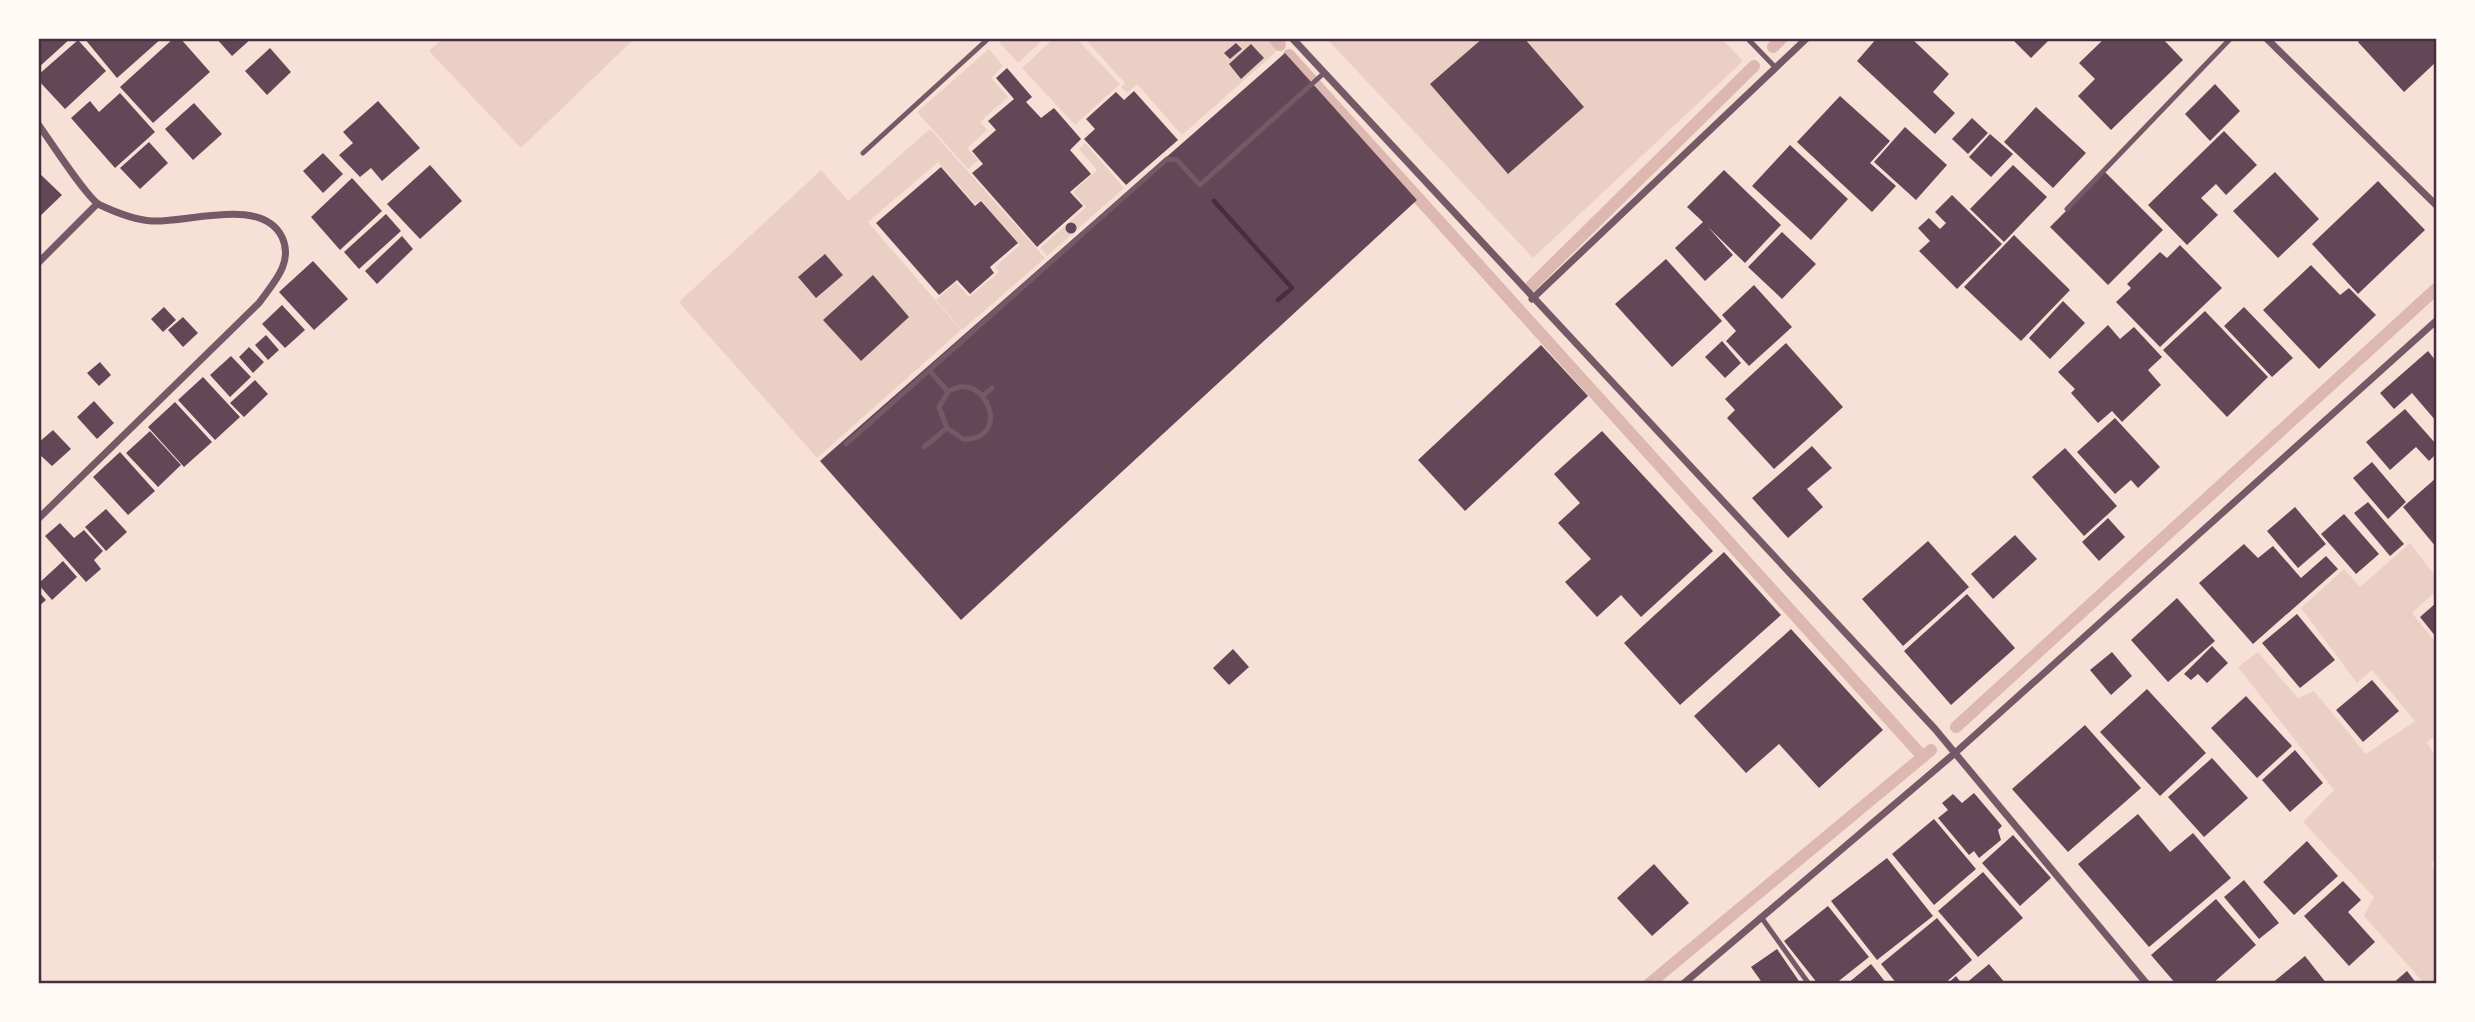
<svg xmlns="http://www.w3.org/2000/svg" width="2475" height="1022" font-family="Literata,serif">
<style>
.green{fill:#ebcfc5}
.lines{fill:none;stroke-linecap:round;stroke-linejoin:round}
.stream{stroke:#dcb8b0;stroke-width:12}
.building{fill:#644757}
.path{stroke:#4a2c40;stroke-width:4.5}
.service{stroke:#755966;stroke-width:5}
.minor{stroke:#755966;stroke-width:7}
.neatline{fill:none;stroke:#4a2c40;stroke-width:2.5}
</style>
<rect width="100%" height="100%" fill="#f7e1d7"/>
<path class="green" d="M443 38H634V39L521 148 429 51Z
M1004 38H1044V39L1018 63 999 42Z
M1054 38 1077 39 1120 84 1075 125 1022 68Z
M1085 39H1269L1279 49 1182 135 1137 84 1127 93 1121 87 1125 83Z
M1327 39H1722L1743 61 1533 258Z
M989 49 1003 66 991 78 1008 97 980 122 987 130 967 148 978 160 968 169 917 112Z
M930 129 1045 258 962 330 936 300 956 282 969 297 999 272 995 267 1020 245 981 200 975 204 938 162 868 222 961 330 817 458 679 302 821 170 848 201Z
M1085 143 1124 188 1047 256 1040 248 1086 207 1073 192 1097 170 1079 149Z
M2410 543 2436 577V591L2412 613 2436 643V735L2427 742 2436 758V859L2431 863 2436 876V983H2424L2364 916 2374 897 2303 822 2334 790 2238 667 2258 652 2298 698 2314 691 2366 754 2415 721 2372 670 2357 683 2301 608 2344 569 2360 587Z"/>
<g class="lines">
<path class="stream" d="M1274 38 1280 45
M1773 47 1782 38
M1289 55 1923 757
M1531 286 1754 66
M1956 727 2436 289
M1649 984 1931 750"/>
</g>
<path class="building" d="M38 38H71L38 68Z
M84 38H162L117 78Z
M174 38H180L210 72 153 123 120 87Z
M216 38H252L232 56Z
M1483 38H1524L1584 107 1508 174 1430 84Z
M1877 38H1911L1949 74 1933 92 1955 113 1935 134 1857 61Z
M2011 38H2051L2031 58Z
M2105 38H2162L2183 60 2111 130 2078 96 2095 79 2079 63Z
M2362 38H2436V62L2404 92 2358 42Z
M78 40 106 71 65 109 38 80V75Z
M1236 43 1242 49 1230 59 1224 53Z
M1251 44 1264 58 1241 79 1229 64Z
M270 48 291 72 267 95 245 71Z
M1285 53 1417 200 961 620 820 461Z
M1007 68 1032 97 1026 102 1041 118 1054 108 1081 139 1070 150 1091 174 1070 192 1083 206 1037 247 972 173 983 164 972 151 996 130 988 121 1014 99 996 78Z
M2215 84 2240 111 2210 141 2185 114Z
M1134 91 1178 140 1126 185 1084 139 1095 129 1086 119 1116 92 1124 100Z
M120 93 155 132 115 168 71 118 90 101 99 112Z
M1840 96 1890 141 1870 163 1896 186 1872 212 1797 142Z
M378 101 420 148 382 181 371 168 360 177 339 155 353 143 343 132Z
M194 103 222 134 193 160 165 129Z
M2036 107 2086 153 2053 188 2004 142Z
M1972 118 1988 133 1968 154 1952 139Z
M1905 127 1947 165 1916 200 1874 162Z
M2224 131 2257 165 2226 195 2216 184 2201 198 2218 215 2187 245 2148 205Z
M1990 134 2013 154 1991 177 1969 157Z
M149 142 168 163 140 189 120 168Z
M1790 145 1848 199 1811 240 1752 186Z
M323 153 343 174 323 193 303 171Z
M430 165 462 201 420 239 387 204Z
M2013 165 2047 197 2004 242 1970 209Z
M941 167 975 206 981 201 1018 243 990 267 994 273 970 294 957 280 939 295 876 223Z
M1724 170 1781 225 1745 263 1708 227 1733 255 1705 281 1675 248 1703 222 1687 207Z
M38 172 62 195 38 218Z
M2105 172 2163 230 2108 285 2050 227Z
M2275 172 2319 219 2278 258 2233 211Z
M352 178 382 211 340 250 311 217Z
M2378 181 2425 230 2358 294 2312 244Z
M1952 195 2002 244 1957 289 1919 251 1930 241 1918 228 1929 218 1940 229 1946 223 1935 212Z
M386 214 401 231 359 269 344 252Z
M1065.5 228a5.5 5.5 0 1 1 11 0a5.5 5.5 0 1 1-11 0Z
M1782 232 1816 264 1782 299 1748 267Z
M2014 235 2070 290 2021 341 1964 287Z
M402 236 413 249 377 284 365 271Z
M2180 245 2222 288 2160 347 2116 302 2131 288 2127 284 2160 252 2167 258Z
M825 254 843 275 816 298 798 277Z
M1666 259 1722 321 1672 367 1615 304Z
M313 261 348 299 314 330 279 292Z
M2311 265 2340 295 2349 288 2376 315 2319 369 2263 310Z
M873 275 909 317 861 361 823 320Z
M1754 285 1792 327 1749 366 1726 341 1736 331 1722 315Z
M2063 301 2085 323 2050 359 2029 338Z
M282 305 305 330 285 348 262 324Z
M164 307 176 320 163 332 151 319Z
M2244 307 2293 358 2272 377 2224 326Z
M2205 311 2268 377 2227 417 2163 350Z
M183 317 198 333 183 347 168 330Z
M2108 325 2120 339 2134 327 2162 357 2148 370 2161 385 2122 422 2112 411 2098 423 2071 393 2075 389 2058 372Z
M266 335 279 350 268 360 255 345Z
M1722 341 1741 363 1725 378 1705 357Z
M1786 343 1843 407 1774 469 1727 418 1735 410 1725 399Z
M1541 345 1588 396 1465 511 1418 460Z
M249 347 264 362 253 373 239 357Z
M2428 351 2436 361V421L2412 393 2394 409 2380 393Z
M231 356 251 377 230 397 210 375Z
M100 362 111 375 99 386 87 373Z
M203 377 240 417 215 440 178 400Z
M255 380 268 394 244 417 230 403Z
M94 401 114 423 97 439 77 417Z
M175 402 212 442 184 467 148 427Z
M2405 409 2436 444V454L2429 461 2416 447 2390 470 2366 442Z
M2115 418 2160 467 2138 488 2131 480 2115 494 2077 452Z
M53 430 71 449 52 466 38 453V443Z
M150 431 181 465 158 487 126 453Z
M1602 431 1713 551 1641 617 1621 595 1597 617 1565 582 1591 559 1558 523 1580 503 1554 474Z
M1812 446 1832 468 1807 489 1823 507 1788 538 1752 498Z
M2065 448 2117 506 2084 536 2032 477Z
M120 452 155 491 128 515 93 477Z
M2372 462 2406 502 2388 519 2353 478Z
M2436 478V547L2403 507Z
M2368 502 2404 544 2390 556 2354 513Z
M2295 507 2326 544 2298 568 2267 531Z
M106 509 127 532 106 551 85 527Z
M2344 514 2379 554 2356 574 2321 534Z
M2108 518 2125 537 2099 561 2082 542Z
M60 523 74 538 84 530 103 551 94 560 101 569 86 582 45 536Z
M2015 535 2037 559 1993 599 1971 574Z
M1928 541 1969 587 1903 646 1862 599Z
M2244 544 2258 558 2273 546 2301 578 2326 556 2338 569 2253 644 2199 583Z
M1724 552 1781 615 1680 705 1624 643Z
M63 561 77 577 52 600 38 584Z
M38 591 46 600 38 607Z
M1967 594 2015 648 1951 705 1904 651Z
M2177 598 2215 641 2168 682 2131 640Z
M2436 603V637L2420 617Z
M2297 614 2335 660 2300 688 2262 643Z
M1791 629 1883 730 1819 788 1779 744 1746 773 1694 716Z
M2212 646 2228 663 2207 683 2198 674 2191 680 2184 674Z
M1233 649 1249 667 1229 685 1213 668Z
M2112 652 2132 676 2111 695 2090 670Z
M2372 680 2399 711 2363 742 2336 710Z
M2147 689 2206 753 2160 796 2100 732Z
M2246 696 2292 746 2257 778 2211 728Z
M2085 725 2141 788 2068 852 2012 789Z
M2295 750 2323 783 2290 812 2262 780Z
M2212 758 2248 798 2204 837 2168 797Z
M1974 793 2002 826 1998 830 2001 840 1979 858 1974 851 1969 855 1938 818 1948 810 1942 803 1953 794 1962 803Z
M2138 814 2170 852 2193 833 2231 878 2149 947 2078 864Z
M1934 819 1976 869 1934 905 1892 854Z
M2013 835 2051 878 2020 906 1982 863Z
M2307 841 2338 876 2294 915 2263 882Z
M1887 858 1933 916 1877 960 1831 901Z
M1654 864 1689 903 1652 936 1617 898Z
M1983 872 2023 918 1978 957 1938 911Z
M2244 880 2279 923 2259 939 2224 897Z
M2343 881 2361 900 2348 912 2375 942 2349 966 2304 916Z
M2216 899 2256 945 2212 984H2176L2151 955Z
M1828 906 1869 957 1835 984H1818L1784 941Z
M1937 918 1972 960 1944 984H1897L1881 964Z
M1777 949 1801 984H1763L1751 967Z
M2305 956 2327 984H2271Z
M1871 964 1887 984H1847Z
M1989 964 2006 984H1965Z
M2407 971 2417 984H2392Z
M1956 976 1962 984H1947Z"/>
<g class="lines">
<path class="path" d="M1214 201 1292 288 1278 300"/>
<path class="service" d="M1747 38 1776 68
M863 153 989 38
M2067 209 2231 38
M930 371 948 392 939 407 947 428 963 439C1014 441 985 367 948 392
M983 396 992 388
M846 444 1167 159 1177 160 1200 185 1324 73
M924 447 947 428
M1761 917 1809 984"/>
<path class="minor" d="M1292 38 1935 729 2147 984
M2266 38 2436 205
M38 124C49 139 88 200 100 205 115 212 135 220 152 221 188 223 262 196 282 237 294 263 273 283 259 303L38 519
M38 263 97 204
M1532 299 1807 38
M1683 984 1955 753 2436 321"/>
</g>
<rect width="2475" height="1022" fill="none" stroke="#fffaf5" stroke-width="80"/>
<rect x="40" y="40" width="2395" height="942" class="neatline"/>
</svg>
